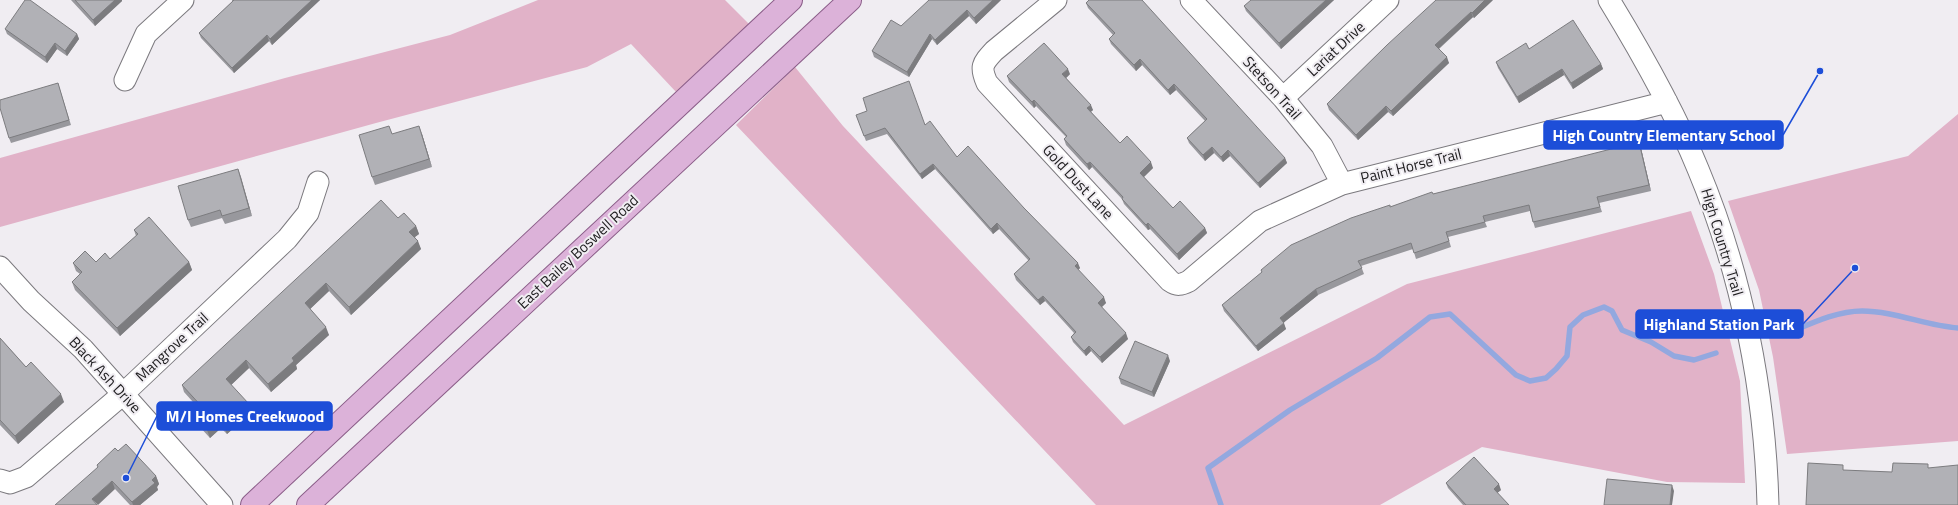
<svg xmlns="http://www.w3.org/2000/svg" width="1958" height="505" font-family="'Titillium Web',sans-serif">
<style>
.green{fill:#e1b2c8}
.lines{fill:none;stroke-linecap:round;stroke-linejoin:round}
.stream{stroke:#93a8df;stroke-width:5.5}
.minor-casing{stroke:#7b797e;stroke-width:23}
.major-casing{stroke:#8b5e89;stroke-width:24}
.minor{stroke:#fff;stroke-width:21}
.major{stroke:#dcb2d9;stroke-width:22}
.wall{fill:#98989d}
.shaded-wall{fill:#7c7c7f}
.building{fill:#b1b1b6;stroke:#7c7c7f}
.labels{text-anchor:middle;stroke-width:4;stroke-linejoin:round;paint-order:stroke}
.street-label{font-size:15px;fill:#212022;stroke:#f0edf2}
.leader{fill:none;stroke:#1d4ed8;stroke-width:1.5}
.callout-dot{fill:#1d4ed8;stroke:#f0edf2;stroke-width:1.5}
.callout{fill:#1d4ed8;stroke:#1d4ed8;stroke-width:1.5}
.callout-label{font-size:16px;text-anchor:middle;font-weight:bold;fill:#fff}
</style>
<rect width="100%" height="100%" fill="#f0edf2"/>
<path class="green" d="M538 0H725L752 27 677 93 631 44 587 67 376 123 0 227V158L285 78 450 35Z
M795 67 843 126 1124 425 1407 284 1691 211 1714 274 1740 381 1745 483 1667 482 1482 447 1380 505H1096L736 125Z
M1958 114V441L1787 454 1773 357 1759 290 1728 201 1908 156Z"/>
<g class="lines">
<path class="stream" d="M1786 334C1810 324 1836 311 1862 311 1895 311 1926 326 1958 328
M1221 505 1208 468 1290 410 1377 358 1430 317 1450 314 1516 375 1530 381 1546 378 1556 369 1567 356 1570 327 1583 315 1604 307 1612 311 1622 330 1651 342 1674 356 1694 360 1716 353"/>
<defs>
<path id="minor" d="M1056 0 994 51C982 64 980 67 987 83L1170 281C1177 286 1181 285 1189 281L1260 221 1342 184 1667 102
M1191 0 1283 98 1322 146 1342 184
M1609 0C1642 54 1674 110 1698 169 1742 274 1765 391 1768 505
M125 80 146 34 183 0
M1283 98 1388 0
M0 267 31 301 83 349 222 505
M0 480 10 483 26 477 123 394 287 239 308 213 318 182"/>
<path id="major" d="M252 505 791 0
M308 505 850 0"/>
</defs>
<use href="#minor" class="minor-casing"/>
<use href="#major" class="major-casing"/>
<use href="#minor" class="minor"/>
<use href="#major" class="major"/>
</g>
<path class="wall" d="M71 0H122V1L95 26Z
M232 0H320L272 45 269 41 234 73 201 38 199 33 232 2Z
M1001 0 976 24 969 16 937 45 932 39 909 77 874 57 872 51 901 26Z
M1334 0 1281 49 1246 11 1244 6Z
M1493 0 1474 18 1473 17 1439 49 1449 63 1393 116 1388 112 1358 140 1329 110 1327 104 1387 45Z
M1086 3 1285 158 1287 163 1260 188 1230 156 1223 162 1214 153 1205 161 1189 143 1187 138 1205 121 1176 90 1170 95 1142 65 1136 71 1111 44 1109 39 1113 35 1088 8Z
M5 29 77 34 79 39 67 56 57 49 47 63 7 34Z
M1529 49 1601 64 1603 69 1573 89 1564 75 1519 103 1498 68 1496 62Z
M1070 74 1066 78 1093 110 1091 112 1120 143 1153 168 1143 177 1173 208 1205 228 1207 233 1179 260 1150 229 1148 230 1124 204 1122 199 1092 167 1089 170 1066 145 1064 139 1066 137 1036 106 1034 108 1009 82 1007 76Z
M58 83 71 125 11 143 9 138Z
M856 115 925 125 957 157 1024 208 1080 268 1078 270 1106 303 1101 307 1128 339 1102 363 1091 351 1086 356 1073 342 1071 337 1074 333 1045 301 1040 305 1016 280 1014 274 1029 261 999 229 993 234 935 169 922 179 887 134 866 141Z
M392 134H422L432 167 375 185 372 177Z
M1641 148 1651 191 1599 203 1602 212 1535 228 1530 211 1485 222 1487 227 1448 237 1451 247 1416 259 1413 249 1361 266 1364 274 1318 295 1283 323 1286 329 1258 351 1224 311 1222 305 1262 272 1261 270 1390 207 1433 194Z
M238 169 252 216 225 224 222 218 191 227 188 220Z
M398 218 416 226 419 234 415 237 421 249 351 315 329 291 310 309 329 335 296 365 297 369 271 392 249 368 231 385 252 412 227 434 221 428 210 438 198 425 195 417 201 411 184 392 182 385Z
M134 230 189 262 192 270 120 336 75 290 72 282 80 274 76 271 73 263 96 262 110 259 136 236Z
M0 338 26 367 64 402 18 444 0 425Z
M1170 361 1154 397 1121 384 1119 378Z
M118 451 156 476 159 484 157 487 158 490 140 505H130L115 489 98 467 97 465Z
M1446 483 1501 490 1497 493 1509 505H1463L1448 488Z"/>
<path class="shaded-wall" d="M115 0H122V1L95 26 93 20Z
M312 0H320L272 45 270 39Z
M993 0H1001L976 24 974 18Z
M1326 0H1334L1281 49 1279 43Z
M1485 0H1493L1474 18 1472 13Z
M967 10 969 16 937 45 935 40Z
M1471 12 1473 17 1437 50 1435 45Z
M77 34 79 39 67 56 65 51Z
M930 34 932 39 909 77 907 72Z
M267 35 269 41 234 73 232 68Z
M55 43 57 49 47 63 45 57Z
M1447 57 1449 63 1393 116 1391 111Z
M1140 59 1142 65 1136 71 1134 65Z
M1601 64 1603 69 1573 89 1571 83Z
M1068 69 1070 74 1064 80 1062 74Z
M1562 69 1564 75 1519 103 1517 97Z
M1174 84 1176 90 1170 95 1168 90Z
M1034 100 1036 106 1034 108 1032 102Z
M1091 105 1093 110 1089 113 1087 108Z
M1386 106 1388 112 1358 140 1356 135Z
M419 126 422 134 432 167 429 159Z
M1639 142 1641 148 1651 191 1649 185Z
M1212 147 1214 153 1205 161 1203 155Z
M1228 150 1230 156 1223 162 1221 157Z
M1285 158 1287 163 1260 188 1258 183Z
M1090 162 1092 167 1089 170 1087 164Z
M1151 162 1153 168 1142 179 1140 173Z
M933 164 935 169 922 179 920 174Z
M238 169 241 177 252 216 249 208Z
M997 223 999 229 993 234 991 229Z
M1148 223 1150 229 1148 230 1146 225Z
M416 226 419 234 412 239 409 232Z
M1205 228 1207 233 1179 260 1177 254Z
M418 241 421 249 351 315 349 307Z
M189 262 192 270 120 336 117 328Z
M1078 263 1080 268 1077 271 1075 266Z
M326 283 329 291 308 311 305 303Z
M1316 289 1318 295 1282 324 1280 318Z
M1043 296 1045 301 1040 305 1038 300Z
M1104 297 1106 303 1100 309 1098 303Z
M1284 323 1286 329 1258 351 1256 346Z
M326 327 329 335 296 365 297 369 271 392 268 384 292 358Z
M1126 333 1128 339 1102 363 1100 357Z
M1089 346 1091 351 1086 356 1084 351Z
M1168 355 1170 361 1154 397 1152 392Z
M246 360 249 368 229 387 226 379Z
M61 394 64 402 18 444 15 436Z
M249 404 252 412 227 434 224 426Z
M218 420 221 428 210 438 207 430Z
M156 476 159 484 157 487 158 490 140 505H133L132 502Z
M112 481 115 489 98 505 92 499Z
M1499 484 1501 490 1496 494 1494 489Z
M1672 485 1674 491 1672 505H1670Z"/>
<path class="building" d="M25 0H30L77 34 65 51 55 43 45 57 5 29Z
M75 0H115L93 20Z
M234 0H312L270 39 267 35 232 68 199 33Z
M929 0H993L974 18 967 10 935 40 930 34 907 72 872 51 891 20 901 26Z
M1089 0H1142L1285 158 1258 183 1228 150 1221 157 1212 147 1203 155 1187 138 1207 119 1174 84 1168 90 1140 59 1134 65 1109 39 1115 33 1086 3Z
M1251 0H1326L1279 43 1244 6Z
M1436 0H1485L1472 13 1471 12 1435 45 1447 57 1391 111 1386 106 1356 135 1327 104 1387 45Z
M1573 20 1601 64 1571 83 1562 69 1517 97 1496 62 1526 43 1529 49Z
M1044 43 1068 69 1062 74 1091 105 1087 108 1120 143 1127 136 1151 162 1140 173 1173 208 1180 201 1205 228 1177 254 1148 223 1146 225 1122 199 1123 197 1090 162 1087 164 1064 139 1067 136 1034 100 1032 102 1007 76Z
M909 81 925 125 930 121 957 157 968 146 1024 208 1078 263 1075 266 1104 297 1098 303 1126 333 1100 357 1089 346 1084 351 1071 337 1076 332 1043 296 1038 300 1014 274 1030 259 997 223 991 229 933 164 920 174 885 128 864 136 856 115 867 111 863 98Z
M58 83 69 120 9 138 0 108V100Z
M389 126 392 134 419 126 429 159 372 177 359 135Z
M1639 142 1649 185 1597 197 1600 207 1533 222 1529 205 1483 216 1485 222 1446 232 1449 241 1414 253 1411 243 1358 261 1362 268 1316 289 1280 318 1284 323 1256 346 1222 305 1262 272 1261 270 1291 245 1351 218 1390 205V207L1432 192 1433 194Z
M238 169 249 208 222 216 220 210 188 220 178 186Z
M381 200 398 218 404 213 416 226 409 232 418 241 349 307 326 283 305 303 326 327 292 358 294 361 268 384 246 360 226 379 249 404 224 426 218 420 207 430 195 417 204 409 182 385Z
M149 217 189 262 117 328 72 282 82 272 73 263 85 251 96 262 105 253 110 259 138 234 134 230Z
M0 338 26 367 31 362 61 394 15 436 0 420Z
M1135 341 1168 355 1152 392 1119 378Z
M126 444 156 476 152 480 155 483 132 502 112 481 92 499 97 505H55L98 467 97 465 115 448 118 451Z
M1474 457 1499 484 1494 489 1509 505H1466L1446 483Z
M1808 463 1843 465V470L1892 472 1893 463 1928 464V468L1958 465V505H1806Z
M1607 479 1672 485 1670 505H1604Z"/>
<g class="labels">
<g class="street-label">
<text transform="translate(1336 49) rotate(-43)" y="5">Lariat Drive</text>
<text transform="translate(1272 88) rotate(48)" y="5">Stetson Trail</text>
<text transform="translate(1411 166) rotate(-14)" y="5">Paint Horse Trail</text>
<text transform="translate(1078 182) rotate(47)" y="5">Gold Dust Lane</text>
<text transform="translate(1722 242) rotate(73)" y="5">High Country Trail</text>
<text transform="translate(578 252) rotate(-43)" y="5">East Bailey Boswell Road</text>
<text transform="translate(172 347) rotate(-43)" y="5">Mangrove Trail</text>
<text transform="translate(105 375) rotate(47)" y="5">Black Ash Drive</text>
</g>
</g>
<path class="leader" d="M1820 71L1783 135M1855 268L1803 324M126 478L157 416"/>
<g class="callout-dot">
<circle cx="1820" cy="71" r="4"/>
<circle cx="1855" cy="268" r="4"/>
<circle cx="126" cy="478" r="4"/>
</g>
<g class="callout">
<rect x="1544" y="121" width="239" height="28" rx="4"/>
<rect x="1636" y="310" width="167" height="28" rx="4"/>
<rect x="157" y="402" width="175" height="28" rx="4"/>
</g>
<g class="callout-label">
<text x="1664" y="141">High Country Elementary School</text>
<text x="1719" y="330">Highland Station Park</text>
<text x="245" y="422">M/I Homes Creekwood</text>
</g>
</svg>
